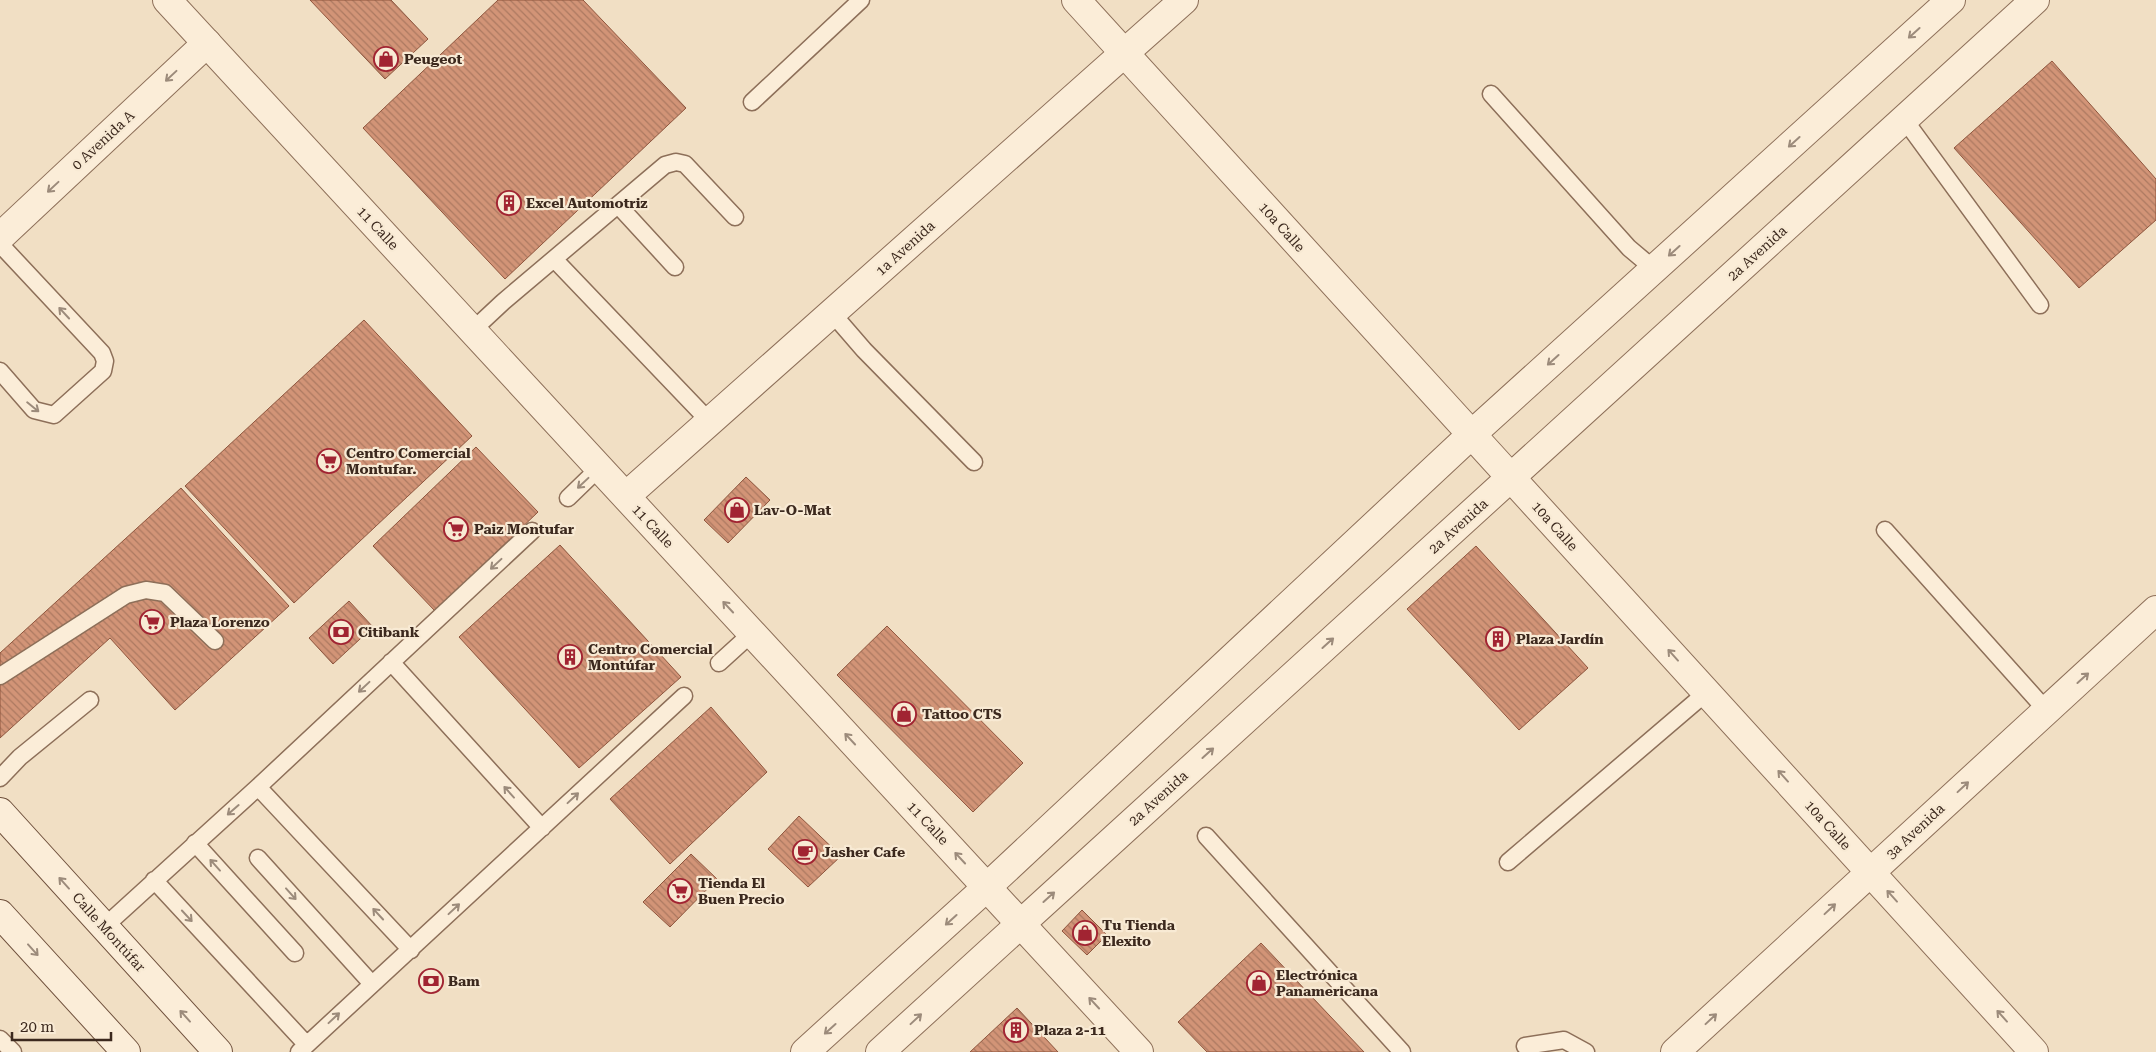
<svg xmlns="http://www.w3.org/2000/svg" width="2156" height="1052" font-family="'Roboto Serif',serif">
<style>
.building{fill:url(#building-back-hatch);stroke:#8e553d}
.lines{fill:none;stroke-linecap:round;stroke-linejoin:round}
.service-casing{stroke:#8d6f59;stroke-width:19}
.minor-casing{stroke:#8d6f59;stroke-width:30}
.tertiary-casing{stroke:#8d6f59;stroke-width:30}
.secondary-casing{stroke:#6f503c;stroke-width:30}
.service{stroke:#fbedd8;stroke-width:16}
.minor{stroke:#fbedd8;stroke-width:28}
.tertiary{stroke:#fbedd8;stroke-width:28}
.secondary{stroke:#fbedd8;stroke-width:28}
.oneway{stroke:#9c8b7b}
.labels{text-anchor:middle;stroke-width:4.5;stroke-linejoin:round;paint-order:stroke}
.poi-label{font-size:14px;font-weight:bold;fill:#3c291e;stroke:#f8ead4;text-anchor:start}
.street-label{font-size:14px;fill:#3c291e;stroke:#f8ead4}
</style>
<defs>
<pattern id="building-back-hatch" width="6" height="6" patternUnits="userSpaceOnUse" patternTransform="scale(1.25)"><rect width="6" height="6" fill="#d29477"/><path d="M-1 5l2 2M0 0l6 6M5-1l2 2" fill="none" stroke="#ac7961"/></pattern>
</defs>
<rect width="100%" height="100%" fill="#f1dfc4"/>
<path class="building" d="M310 0H391L428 39 385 79Z
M498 0H583L686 108 505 279 363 128Z
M2052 61 2156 179V220L2079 288 1954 148Z
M364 320 472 436 294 603 185 486Z
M476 447 538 512 435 611 373 546Z
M746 477 770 500 728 543 704 520Z
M181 488 289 606 175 710 110 638 0 738V653Z
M560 545 681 677 579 768 459 637Z
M1476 546 1588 668 1519 730 1407 609Z
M349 601 373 627 333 664 309 638Z
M887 626 1023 763 973 812 837 675Z
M711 707 767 772 670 864 610 799Z
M799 816 841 856 808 887 768 849Z
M691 854 717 879 670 927 643 902Z
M1082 910 1107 935 1087 955 1062 931Z
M1261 943 1364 1052H1207L1178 1022Z
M1017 1008 1058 1052H970Z"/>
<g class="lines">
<defs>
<path id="service" d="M1491 94 1629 248 1654 269
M752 102 861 0
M1904 119 2040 305
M618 205 675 267
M0 244 102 353 105 361 103 371 54 415 34 410 0 371
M555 260 710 422
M832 313 864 350 974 462
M473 330 503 302 665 165 676 162 685 164 735 217
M568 498 599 468
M1885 530 2047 711
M391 662 542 828
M719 663 752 633
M0 676 126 595 146 590 165 593 215 641
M0 778 20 757 90 700
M258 787 411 950
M1206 836 1402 1052
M195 843 295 953
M258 858 372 984
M1508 862 1707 692
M154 880 306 1044
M104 927 258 787 532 531
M0 1039 13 1052
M1525 1046 1564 1040 1586 1052
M299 1052 684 696"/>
<path id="minor" d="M0 237 207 43
M626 496 1184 0
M805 1052 987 887 1472 434 1951 0
M880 1052 2035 0
M1675 1052 2156 610"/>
<path id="tertiary" d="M167 0 1139 1052
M1076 0 2034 1052"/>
<path id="secondary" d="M0 812 218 1052
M0 914 126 1052"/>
</defs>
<use href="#service" class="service-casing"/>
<use href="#minor" class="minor-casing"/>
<use href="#tertiary" class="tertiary-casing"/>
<use href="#secondary" class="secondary-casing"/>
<use href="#service" class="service"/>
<use href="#minor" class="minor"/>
<use href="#tertiary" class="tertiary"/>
<use href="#secondary" class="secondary"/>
</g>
<defs><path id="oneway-shaft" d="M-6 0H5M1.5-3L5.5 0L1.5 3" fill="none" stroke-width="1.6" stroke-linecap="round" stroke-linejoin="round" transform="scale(1.25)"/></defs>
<g class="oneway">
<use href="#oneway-shaft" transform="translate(1914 33) rotate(138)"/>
<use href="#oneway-shaft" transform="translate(171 76) rotate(137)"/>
<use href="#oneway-shaft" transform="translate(1794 142) rotate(138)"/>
<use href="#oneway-shaft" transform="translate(53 187) rotate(137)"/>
<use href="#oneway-shaft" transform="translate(1674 251) rotate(138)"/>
<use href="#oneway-shaft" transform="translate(64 313) rotate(-133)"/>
<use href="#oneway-shaft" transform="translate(1553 360) rotate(138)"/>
<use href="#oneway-shaft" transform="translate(33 407) rotate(39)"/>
<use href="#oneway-shaft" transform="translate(583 483) rotate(137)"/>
<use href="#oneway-shaft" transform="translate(496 564) rotate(137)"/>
<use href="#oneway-shaft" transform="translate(728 607) rotate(-133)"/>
<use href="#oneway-shaft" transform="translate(1328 643) rotate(-42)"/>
<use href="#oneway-shaft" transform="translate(1673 655) rotate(-132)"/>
<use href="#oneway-shaft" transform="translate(2083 678) rotate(-42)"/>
<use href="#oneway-shaft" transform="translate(364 687) rotate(137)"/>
<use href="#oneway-shaft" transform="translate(850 739) rotate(-133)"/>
<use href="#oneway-shaft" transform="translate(1208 753) rotate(-42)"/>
<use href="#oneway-shaft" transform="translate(1783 776) rotate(-132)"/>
<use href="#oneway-shaft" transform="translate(1963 787) rotate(-43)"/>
<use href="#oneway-shaft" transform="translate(509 792) rotate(-132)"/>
<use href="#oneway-shaft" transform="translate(573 798) rotate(-43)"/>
<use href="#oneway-shaft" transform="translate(233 810) rotate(139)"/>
<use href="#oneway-shaft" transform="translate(960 858) rotate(-133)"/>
<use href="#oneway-shaft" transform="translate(215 865) rotate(-132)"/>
<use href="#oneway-shaft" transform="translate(64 883) rotate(-132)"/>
<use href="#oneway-shaft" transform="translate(291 894) rotate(48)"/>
<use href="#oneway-shaft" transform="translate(1892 896) rotate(-132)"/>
<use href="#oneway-shaft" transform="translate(1049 897) rotate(-42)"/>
<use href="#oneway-shaft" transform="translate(454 909) rotate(-43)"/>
<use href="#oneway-shaft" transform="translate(1830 909) rotate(-43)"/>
<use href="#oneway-shaft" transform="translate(378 914) rotate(-133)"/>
<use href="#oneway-shaft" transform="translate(187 916) rotate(47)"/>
<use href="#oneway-shaft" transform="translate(951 920) rotate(138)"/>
<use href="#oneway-shaft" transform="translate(33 950) rotate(48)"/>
<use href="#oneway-shaft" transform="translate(1094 1003) rotate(-133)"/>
<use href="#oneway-shaft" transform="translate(185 1016) rotate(-132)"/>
<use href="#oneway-shaft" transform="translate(2002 1016) rotate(-132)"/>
<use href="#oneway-shaft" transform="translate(334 1018) rotate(-43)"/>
<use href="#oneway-shaft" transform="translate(916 1019) rotate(-43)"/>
<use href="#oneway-shaft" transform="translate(1711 1019) rotate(-43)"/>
<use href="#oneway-shaft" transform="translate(830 1029) rotate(138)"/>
</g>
<defs>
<symbol id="shop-ring" viewBox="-11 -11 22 22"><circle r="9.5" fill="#f8ead4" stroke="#a12432" stroke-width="1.5"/><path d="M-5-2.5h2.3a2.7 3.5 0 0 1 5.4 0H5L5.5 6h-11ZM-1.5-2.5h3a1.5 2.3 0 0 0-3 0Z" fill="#a12432"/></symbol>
<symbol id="building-ring" viewBox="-11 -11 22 22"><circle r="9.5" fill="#f8ead4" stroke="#a12432" stroke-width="1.5"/><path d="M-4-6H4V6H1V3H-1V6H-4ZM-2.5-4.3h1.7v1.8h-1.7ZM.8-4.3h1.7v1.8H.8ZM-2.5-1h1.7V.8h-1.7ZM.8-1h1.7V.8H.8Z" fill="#a12432"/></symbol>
<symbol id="supermarket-ring" viewBox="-11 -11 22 22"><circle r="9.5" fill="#f8ead4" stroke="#a12432" stroke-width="1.5"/><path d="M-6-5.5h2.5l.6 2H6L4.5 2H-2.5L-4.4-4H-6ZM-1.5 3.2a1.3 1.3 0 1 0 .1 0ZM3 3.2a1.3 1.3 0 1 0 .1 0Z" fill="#a12432"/></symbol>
<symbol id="bank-ring" viewBox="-11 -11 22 22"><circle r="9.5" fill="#f8ead4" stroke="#a12432" stroke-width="1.5"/><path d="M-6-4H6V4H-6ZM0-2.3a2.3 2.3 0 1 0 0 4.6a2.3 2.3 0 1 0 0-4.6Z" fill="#a12432"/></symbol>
<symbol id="cafe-ring" viewBox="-11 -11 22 22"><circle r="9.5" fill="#f8ead4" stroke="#a12432" stroke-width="1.5"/><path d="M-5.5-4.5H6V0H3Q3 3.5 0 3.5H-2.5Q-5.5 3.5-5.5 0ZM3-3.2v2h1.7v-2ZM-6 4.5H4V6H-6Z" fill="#a12432"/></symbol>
</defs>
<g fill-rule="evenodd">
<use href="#shop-ring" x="372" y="45" width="28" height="28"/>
<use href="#building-ring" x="495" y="189" width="28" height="28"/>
<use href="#supermarket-ring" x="315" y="447" width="28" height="28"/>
<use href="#shop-ring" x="723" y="496" width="28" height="28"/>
<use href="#supermarket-ring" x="442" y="515" width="28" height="28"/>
<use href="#supermarket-ring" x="138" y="608" width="28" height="28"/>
<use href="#bank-ring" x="327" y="618" width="28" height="28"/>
<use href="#building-ring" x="1484" y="625" width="28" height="28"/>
<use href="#building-ring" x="556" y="643" width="28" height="28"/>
<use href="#shop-ring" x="890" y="700" width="28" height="28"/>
<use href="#cafe-ring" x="791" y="838" width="28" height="28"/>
<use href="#supermarket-ring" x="666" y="877" width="28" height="28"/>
<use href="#shop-ring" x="1071" y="919" width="28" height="28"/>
<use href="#bank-ring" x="417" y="967" width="28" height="28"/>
<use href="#shop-ring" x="1245" y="969" width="28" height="28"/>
<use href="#building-ring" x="1002" y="1016" width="28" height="28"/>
</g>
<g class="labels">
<g class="poi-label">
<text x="404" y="64">Peugeot</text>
<text x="526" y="208">Excel Automotriz</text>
<text x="346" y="458">Centro Comercial<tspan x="346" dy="16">Montufar.</tspan></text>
<text x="754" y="515">Lav-O-Mat</text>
<text x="474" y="534">Paiz Montufar</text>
<text x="170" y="627">Plaza Lorenzo</text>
<text x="358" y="637">Citibank</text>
<text x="1516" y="644">Plaza Jardín</text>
<text x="588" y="654">Centro Comercial<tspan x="588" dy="16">Montúfar</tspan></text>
<text x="922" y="719">Tattoo CTS</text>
<text x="822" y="857">Jasher Cafe</text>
<text x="698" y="888">Tienda El<tspan x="698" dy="16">Buen Precio</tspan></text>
<text x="1102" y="930">Tu Tienda<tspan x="1102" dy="16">Elexito</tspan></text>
<text x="1276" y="980">Electrónica<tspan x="1276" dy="16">Panamericana</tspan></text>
<text x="448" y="986">Bam</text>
<text x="1034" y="1035">Plaza 2-11</text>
</g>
<g class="street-label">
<text transform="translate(103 140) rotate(-43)" y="5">0 Avenida A</text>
<text transform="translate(1282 227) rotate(48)" y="5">10a Calle</text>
<text transform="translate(378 228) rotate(47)" y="5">11 Calle</text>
<text transform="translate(905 248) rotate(-42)" y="5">1a Avenida</text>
<text transform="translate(1757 253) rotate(-42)" y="5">2a Avenida</text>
<text transform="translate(653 526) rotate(47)" y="5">11 Calle</text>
<text transform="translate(1458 526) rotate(-42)" y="5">2a Avenida</text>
<text transform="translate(1555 526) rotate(48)" y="5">10a Calle</text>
<text transform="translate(1158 798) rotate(-42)" y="5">2a Avenida</text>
<text transform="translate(928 823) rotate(47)" y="5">11 Calle</text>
<text transform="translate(1828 825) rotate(48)" y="5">10a Calle</text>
<text transform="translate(1915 831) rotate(-43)" y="5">3a Avenida</text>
<text transform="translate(109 932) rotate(48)" y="5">Calle Montúfar</text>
</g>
</g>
<path d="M12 1032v8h99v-8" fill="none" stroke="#3c291e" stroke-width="2.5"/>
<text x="20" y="1032" font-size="15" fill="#3c291e" stroke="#f8ead4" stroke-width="4" paint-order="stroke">20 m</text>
</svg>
